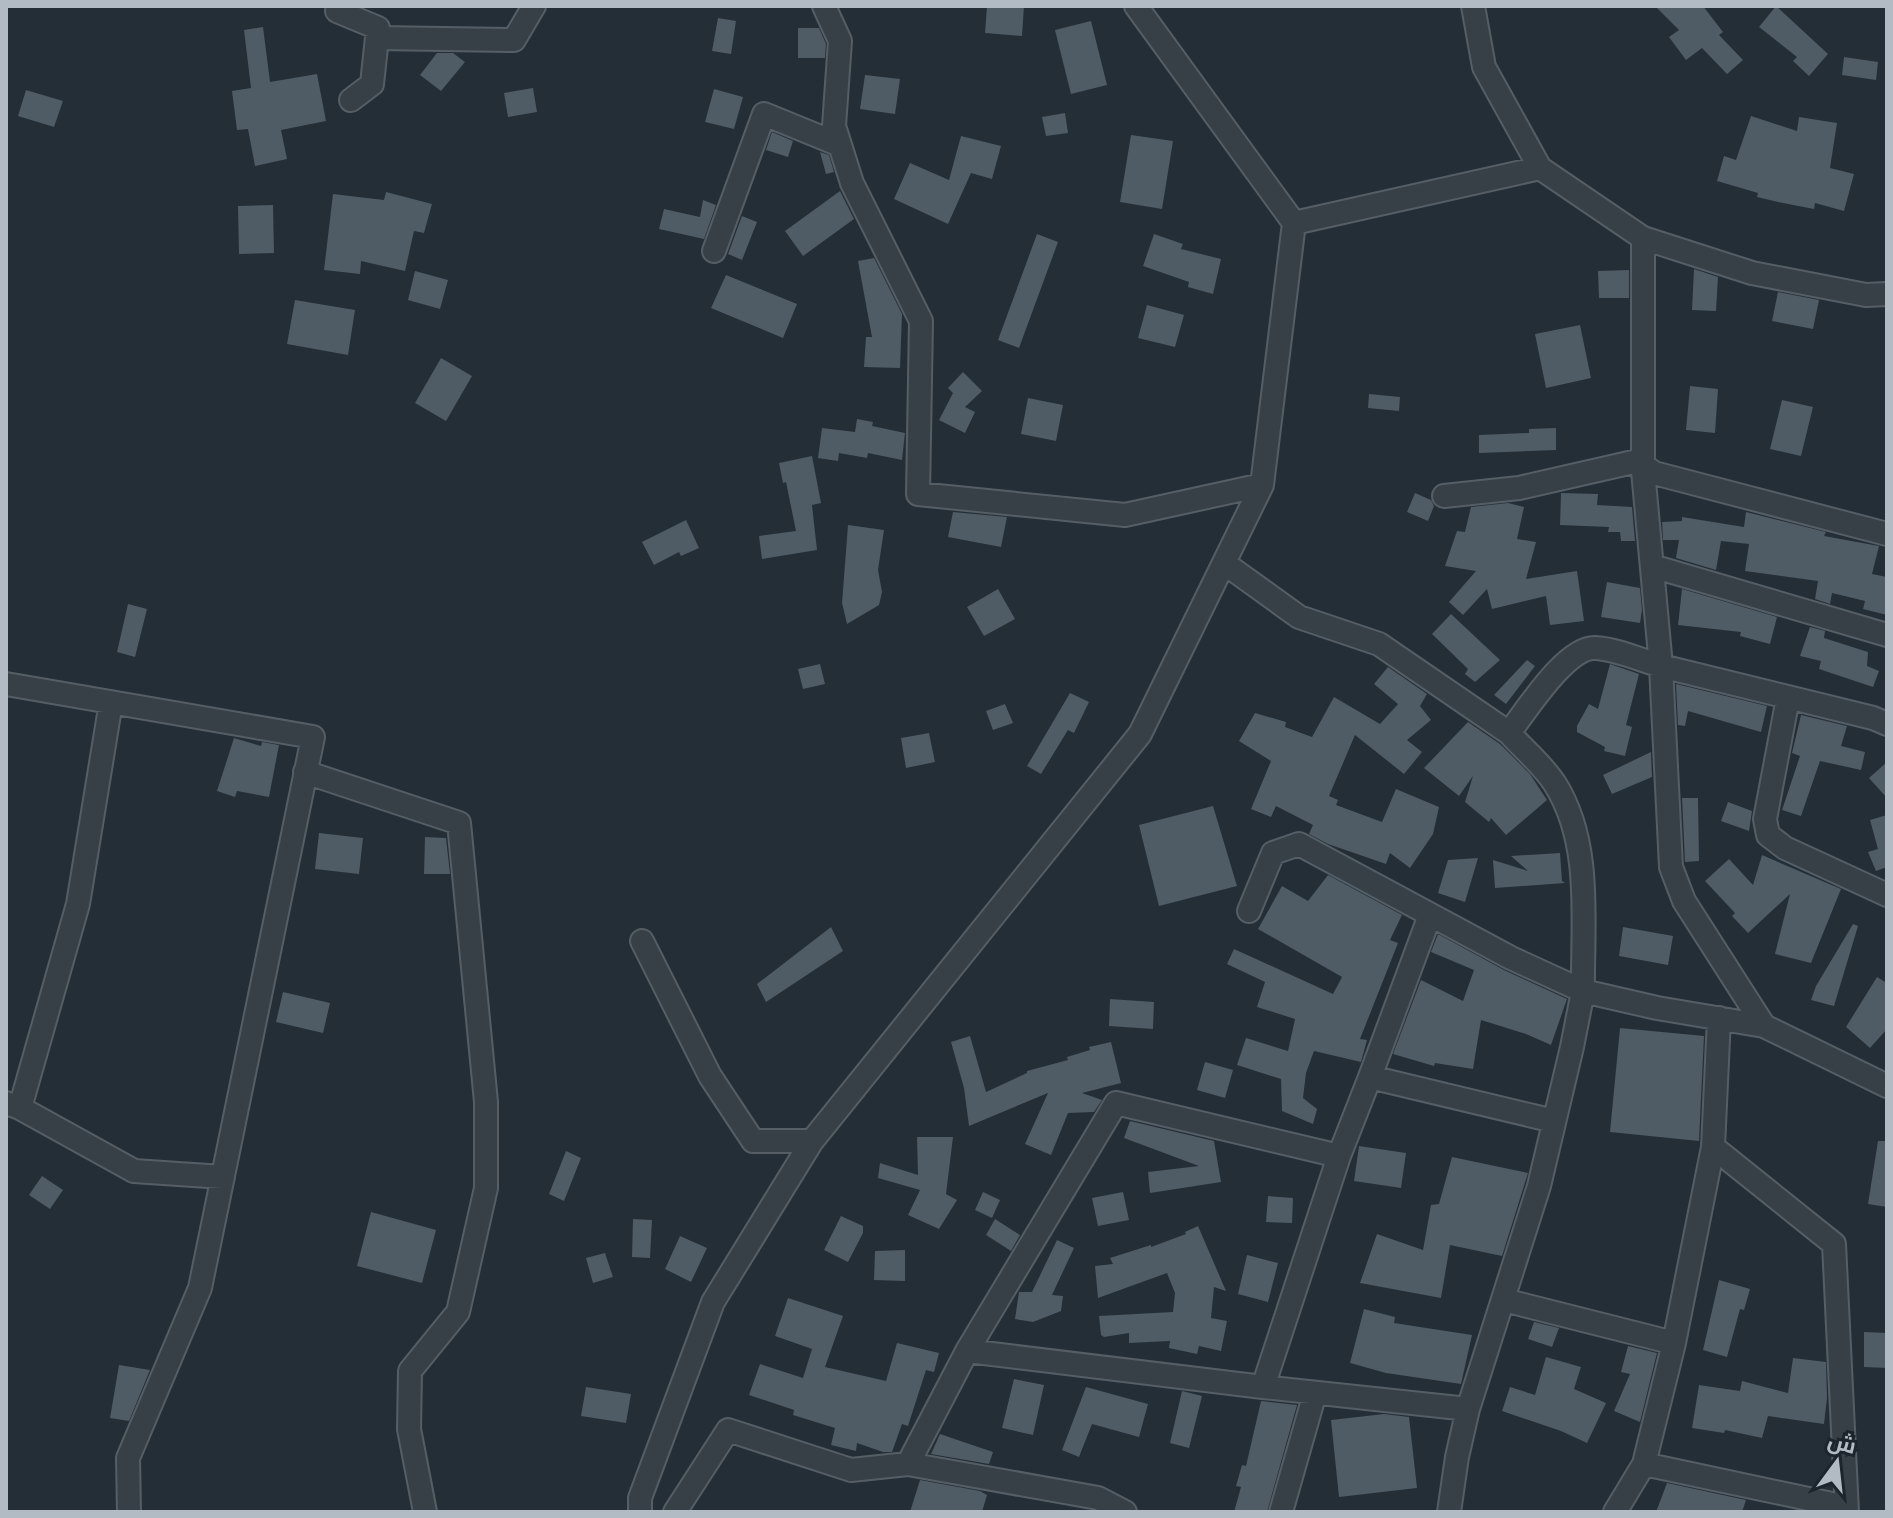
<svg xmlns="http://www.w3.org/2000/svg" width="1893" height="1518" font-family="Jost,Cairo,sans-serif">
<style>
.building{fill:#4f5b65}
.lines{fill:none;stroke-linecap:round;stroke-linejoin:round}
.street-casing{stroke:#555e65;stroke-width:26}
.street{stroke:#374047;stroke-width:22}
</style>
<rect width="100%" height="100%" fill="#232e37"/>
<path class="building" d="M987 6H1024L1022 36 985 33Z
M1655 6H1703L1723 32 1719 35 1743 60 1727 74 1702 48 1686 60 1669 37 1679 30Z
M1776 6 1828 54 1809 76 1793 61 1797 57 1759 27Z
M718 18 736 21 731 54 712 51Z
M1091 21 1107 85 1071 94 1055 30Z
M263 27 270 82 317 74 326 121 281 130 287 159 255 166 248 129 237 130 232 91 251 88 244 30Z
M798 28H819L826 44 825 58H798Z
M437 53H453L465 62 441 91 420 75Z
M1844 57 1878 62 1876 80 1842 75Z
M865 75 900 79 895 114 860 109Z
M533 88 537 112 508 117 504 93Z
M714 89 743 97 734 129 705 122Z
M26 90 63 101 54 127 18 116Z
M1065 113 1068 133 1046 136 1042 117Z
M1751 116 1797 131 1799 117 1837 123 1830 168 1854 174 1844 211 1815 203 1814 209 1778 202 1757 197 1758 193 1717 181 1724 156 1736 160Z
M772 132 793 141 788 157 766 150Z
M1131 135 1173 141 1162 209 1120 202Z
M961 136 1001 146 992 179 971 173 948 224 894 199 910 163 949 180Z
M820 152 829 155 834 172 826 174Z
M840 191 854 219 803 256 785 231Z
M386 192 432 204 424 233 414 231 405 271 361 261 360 274 324 270 333 194 384 200Z
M703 200 716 205 704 239 659 229 664 209 700 217Z
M273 205 274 253 239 254 238 206Z
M742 216 757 222 742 260 728 254Z
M1037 234 1058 242 1019 348 998 340Z
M1154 234 1183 244 1181 249 1221 259 1213 294 1188 287 1189 282 1143 266Z
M874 258 902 314 900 368 864 367 866 337H872L858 261Z
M1694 269 1718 277 1716 311 1692 310Z
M1629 270V298H1599L1598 271Z
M415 271 448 280 440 309 408 300Z
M726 275 797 304 783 338 711 308Z
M1778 292 1819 300 1813 329 1772 321Z
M295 300 355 310 348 355 287 344Z
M1147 305 1184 315 1175 347 1138 338Z
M1580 325 1591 378 1546 388 1535 334Z
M441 358 472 376 446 421 415 403Z
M963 372 982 391 965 407 975 412 965 433 939 420 953 393 948 388Z
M1690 386 1718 389 1715 433 1686 430Z
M1369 394 1400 397 1399 411 1368 408Z
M1028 398 1063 405 1056 441 1021 434Z
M1782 400 1813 407 1801 456 1770 449Z
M857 419 873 422 872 426 905 433 902 460 868 453 867 458 839 453 838 461 818 458 822 428 855 432Z
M1556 428V450L1479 453V435L1529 433V429Z
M812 456 821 503 812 505 817 550 762 559 759 536 796 531 786 482 783 483 779 463Z
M1415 493 1431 500 1434 506 1428 521 1407 512Z
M1561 493 1598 494 1597 505 1632 507 1635 541H1621L1620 532H1608L1609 527 1560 525Z
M1508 503 1524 507 1517 539 1536 542 1526 579 1577 571 1584 621 1550 625 1546 596 1492 609 1487 589 1463 615 1449 602 1476 571 1445 566 1457 531 1465 532 1471 507Z
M953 512 1007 517 1001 547 948 537Z
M1746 512 1826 532 1824 536 1879 546 1872 574 1887 577V615L1863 609 1865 601 1832 593 1830 604 1815 599 1818 581 1745 571 1749 544 1721 541 1716 570 1676 558 1679 540H1663L1662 522 1682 521V517L1744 527Z
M686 520 699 548 681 556 679 552 654 565 642 542Z
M848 525 884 530 878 570 882 592 879 605 847 624 842 603Z
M1607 582 1640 588 1642 610 1640 623 1601 617Z
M998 589 1015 619 984 636 967 607Z
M1682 589 1777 617 1770 644 1740 636 1741 632 1678 625Z
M128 604 147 609 135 657 117 652Z
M1451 614 1500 660 1475 682 1465 674 1468 669 1432 634Z
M1810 627 1825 631 1824 638 1868 652 1867 666 1879 671 1873 687 1819 669 1821 661 1800 656Z
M1527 660 1535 666 1506 704 1494 695Z
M820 664 825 684 803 689 798 669Z
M1610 664 1639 674 1626 725 1632 727 1625 756 1604 751 1605 747 1577 732V726L1589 704 1598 709Z
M1388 667 1427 694 1420 706 1431 720 1407 740 1422 752 1404 774 1355 735 1329 796 1338 800 1336 805 1382 822 1396 789 1439 807 1433 834 1410 868 1390 853 1386 864 1328 844 1309 834 1313 825 1276 806 1271 817 1251 809 1271 761 1239 741 1255 713 1286 722 1285 727 1312 737 1334 697 1380 724 1398 704 1374 684Z
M1676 684 1767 706 1761 732 1688 711 1685 726 1678 725Z
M1070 693 1089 702 1074 733 1068 730 1041 774 1027 766Z
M1005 704 1013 723 993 730 986 711Z
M1801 715 1847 726 1841 746 1865 752 1861 770 1820 761 1801 816 1782 810 1800 756 1792 753Z
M1468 722 1500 744 1530 774 1547 800 1506 835 1491 818 1489 822 1465 802 1473 776 1459 796 1424 768Z
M929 733 935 762 906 768 901 738Z
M234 738 261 746 262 742 279 745 269 797 237 791 235 797 217 791Z
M1651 752 1652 777 1612 794 1603 775Z
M1887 762V798L1869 778Z
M1682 798H1698L1699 861 1685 862Z
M1728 802 1752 811 1749 831 1721 821Z
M1213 806 1237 886 1159 906 1139 825Z
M1887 815V867L1876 871 1868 852 1878 849 1870 820Z
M319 833 363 838 359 874 315 869Z
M425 837 446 838 450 874H424Z
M1560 853 1562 881 1565 883 1495 888 1493 860 1528 871 1511 856Z
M1762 855 1841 889 1811 963 1775 954 1790 894 1748 933 1732 916 1735 913 1705 881 1729 859 1753 885Z
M1478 858 1465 902 1438 893 1448 860Z
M1328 875 1402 915 1390 940 1398 943 1360 1039 1367 1040 1361 1062 1314 1051 1306 1073 1303 1098 1317 1109 1313 1124 1282 1111 1281 1079 1237 1065 1246 1038 1288 1051 1295 1019 1257 1007 1265 982 1227 964 1234 949 1333 994 1342 977 1258 929 1282 886 1308 901Z
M1853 924 1858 926 1834 1006 1811 1000 1816 986Z
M831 927 843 951 766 1002 757 984Z
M1623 927 1673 936 1668 965 1619 956Z
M1438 934 1504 970 1567 999 1551 1045 1526 1034 1481 1020 1473 1069 1435 1063 1434 1066 1393 1054 1421 980 1463 1001 1474 970 1431 952Z
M1877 977 1887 983V1029L1870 1048 1846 1027Z
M283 992 330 1003 323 1033 276 1022Z
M1110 999 1154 1002 1153 1029 1109 1026Z
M1620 1028 1704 1036 1699 1141 1610 1132Z
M970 1036 986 1092 1027 1073V1071L1068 1060 1067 1057 1090 1050 1089 1047 1111 1042 1121 1083 1082 1093 1102 1100 1094 1112 1068 1113 1051 1155 1025 1144 1048 1093 969 1126 964 1088 951 1042Z
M1205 1062 1233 1070 1225 1098 1197 1090Z
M1130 1121 1214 1141 1221 1182 1150 1193 1148 1172 1199 1166 1124 1138Z
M917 1137H953L946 1194 957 1200 939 1229 908 1215 920 1190 878 1178 880 1163 918 1175Z
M1878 1141H1887V1207L1868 1204Z
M1359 1146 1406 1153 1401 1188 1354 1181Z
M566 1151 581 1158 564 1201 549 1194Z
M1452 1157 1528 1173 1502 1256 1450 1245 1441 1298 1360 1283 1377 1234 1423 1250 1431 1205 1439 1204Z
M42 1176 63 1190 50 1209 29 1195Z
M983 1192 1000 1200 992 1218 975 1210Z
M1123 1192 1129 1220 1098 1226 1092 1198Z
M1268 1196 1293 1198 1292 1223 1266 1222Z
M371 1212 436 1230 422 1283 357 1266Z
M841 1216 863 1226V1233L848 1262 824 1250Z
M633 1219 652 1220 650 1258 632 1257Z
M995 1219 1020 1235 1011 1251 986 1235Z
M1198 1226 1226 1291 1214 1287 1211 1318 1227 1321 1221 1351 1199 1346 1197 1354 1169 1348 1170 1341 1129 1343V1333L1104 1337 1101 1335 1099 1316 1173 1312 1175 1293 1167 1273 1098 1298 1095 1266 1113 1264 1110 1258 1151 1245V1247L1186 1234 1185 1232Z
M680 1236 707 1248 691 1282 665 1269Z
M1057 1240 1074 1248 1052 1295 1063 1296 1061 1311 1033 1322 1015 1319 1019 1292H1032Z
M905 1250V1281L874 1280 875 1251Z
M605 1253 613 1277 593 1283 586 1258Z
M1247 1255 1278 1263 1268 1302 1238 1294Z
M1719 1280 1750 1289 1744 1310 1740 1309 1727 1357 1703 1350Z
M788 1298 843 1316 825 1367 886 1381 897 1343 939 1353 934 1372 926 1370 908 1426 902 1424 892 1452H883L857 1443 856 1451 831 1445 835 1428 793 1415 794 1410 749 1395 760 1364 803 1378 812 1349 775 1336Z
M1364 1309 1395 1317 1394 1323 1472 1335 1461 1384 1386 1373 1350 1363Z
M1534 1322 1559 1328 1552 1347 1528 1339Z
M1864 1332 1887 1333V1368L1864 1367Z
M1628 1346 1657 1353 1640 1422 1614 1411 1630 1374 1621 1372Z
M1546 1357 1581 1367 1574 1389 1606 1403 1587 1443 1561 1431 1502 1411 1510 1387 1535 1395Z
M1793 1358 1826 1362 1827 1398 1824 1424 1768 1416 1762 1438 1725 1430 1724 1433 1692 1428 1699 1385 1740 1391 1742 1381 1788 1393Z
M119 1365 150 1370 129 1421 110 1418Z
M1014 1379 1044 1385 1033 1435 1002 1428Z
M586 1387 631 1394 626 1423 581 1416Z
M1086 1387 1148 1404 1139 1437 1092 1424 1079 1457 1062 1450Z
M1182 1391 1202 1396 1189 1448 1170 1443Z
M1261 1401 1297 1405 1267 1512H1234L1241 1487 1236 1486 1242 1465 1246 1466Z
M1384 1414 1409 1417 1417 1488 1339 1497 1331 1420Z
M940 1434 993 1452 989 1464 931 1454Z
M920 1480 980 1491 987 1495 982 1512H910Z
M1667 1483 1746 1500 1742 1512H1656Z"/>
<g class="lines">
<defs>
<path id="street" d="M338 6 337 11 378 28 372 84 351 100
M824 6 840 41 834 126 852 183 921 321 918 494 1125 515 1262 485
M1136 6 1294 223
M1473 6 1484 67 1540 168 1643 238 1752 273 1866 295 1887 294
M377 38 514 40 534 6
M1643 238V465L1654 473 1887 534
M714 251 764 114 840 145
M1444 496 1519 488 1642 460 1661 666 1873 718 1887 724
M1224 563 1299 617 1379 644 1509 733
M1652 566 1887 635
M6 684 313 737 200 1288 128 1458 129 1512
M1788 698 1765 819 1768 835 1785 848 1887 895
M305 772 459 823 486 1102V1188L458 1312 410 1371 409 1429 425 1512
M1249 911 1273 853 1299 844 1511 958 1583 991C1582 923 1593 844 1555 784 1543 765 1523 749 1509 733 1526 711 1566 647 1595 648 1617 649 1640 660 1661 666L1671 867 1684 901 1764 1026
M1370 1077 1430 915
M6 1103 20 1108 134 1171 223 1177
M20 1108 78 904 111 702
M812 1141 1140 734 1262 485 1294 223 1540 168
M1713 1147 1834 1244 1847 1512
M1339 1156 1370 1077 1554 1121
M1504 1300 1674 1343
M1263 1387 1339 1156 1116 1103 967 1351 1263 1387 1468 1409
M908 1464 967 1351
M1644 1464 1846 1507
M640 1512V1498L713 1302 812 1141H753L710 1076 642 941
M675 1512 728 1430 851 1470 908 1464 1098 1498 1125 1512
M1281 1512 1315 1393
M1449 1512 1457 1457 1468 1409 1539 1186 1572 1047 1583 991 1657 1008 1764 1026 1887 1086
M1615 1512 1644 1464 1674 1343 1713 1147 1719 1018"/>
</defs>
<use href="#street" class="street-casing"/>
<use href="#street" class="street"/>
</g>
<rect width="1893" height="1518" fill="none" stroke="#b2bbc3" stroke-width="16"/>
<g transform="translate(1837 1462) rotate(15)" stroke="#1c252c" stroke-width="6" paint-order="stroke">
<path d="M0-6L14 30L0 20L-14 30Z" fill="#b2bbc3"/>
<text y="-12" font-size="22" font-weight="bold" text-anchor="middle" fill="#b2bbc3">ش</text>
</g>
</svg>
